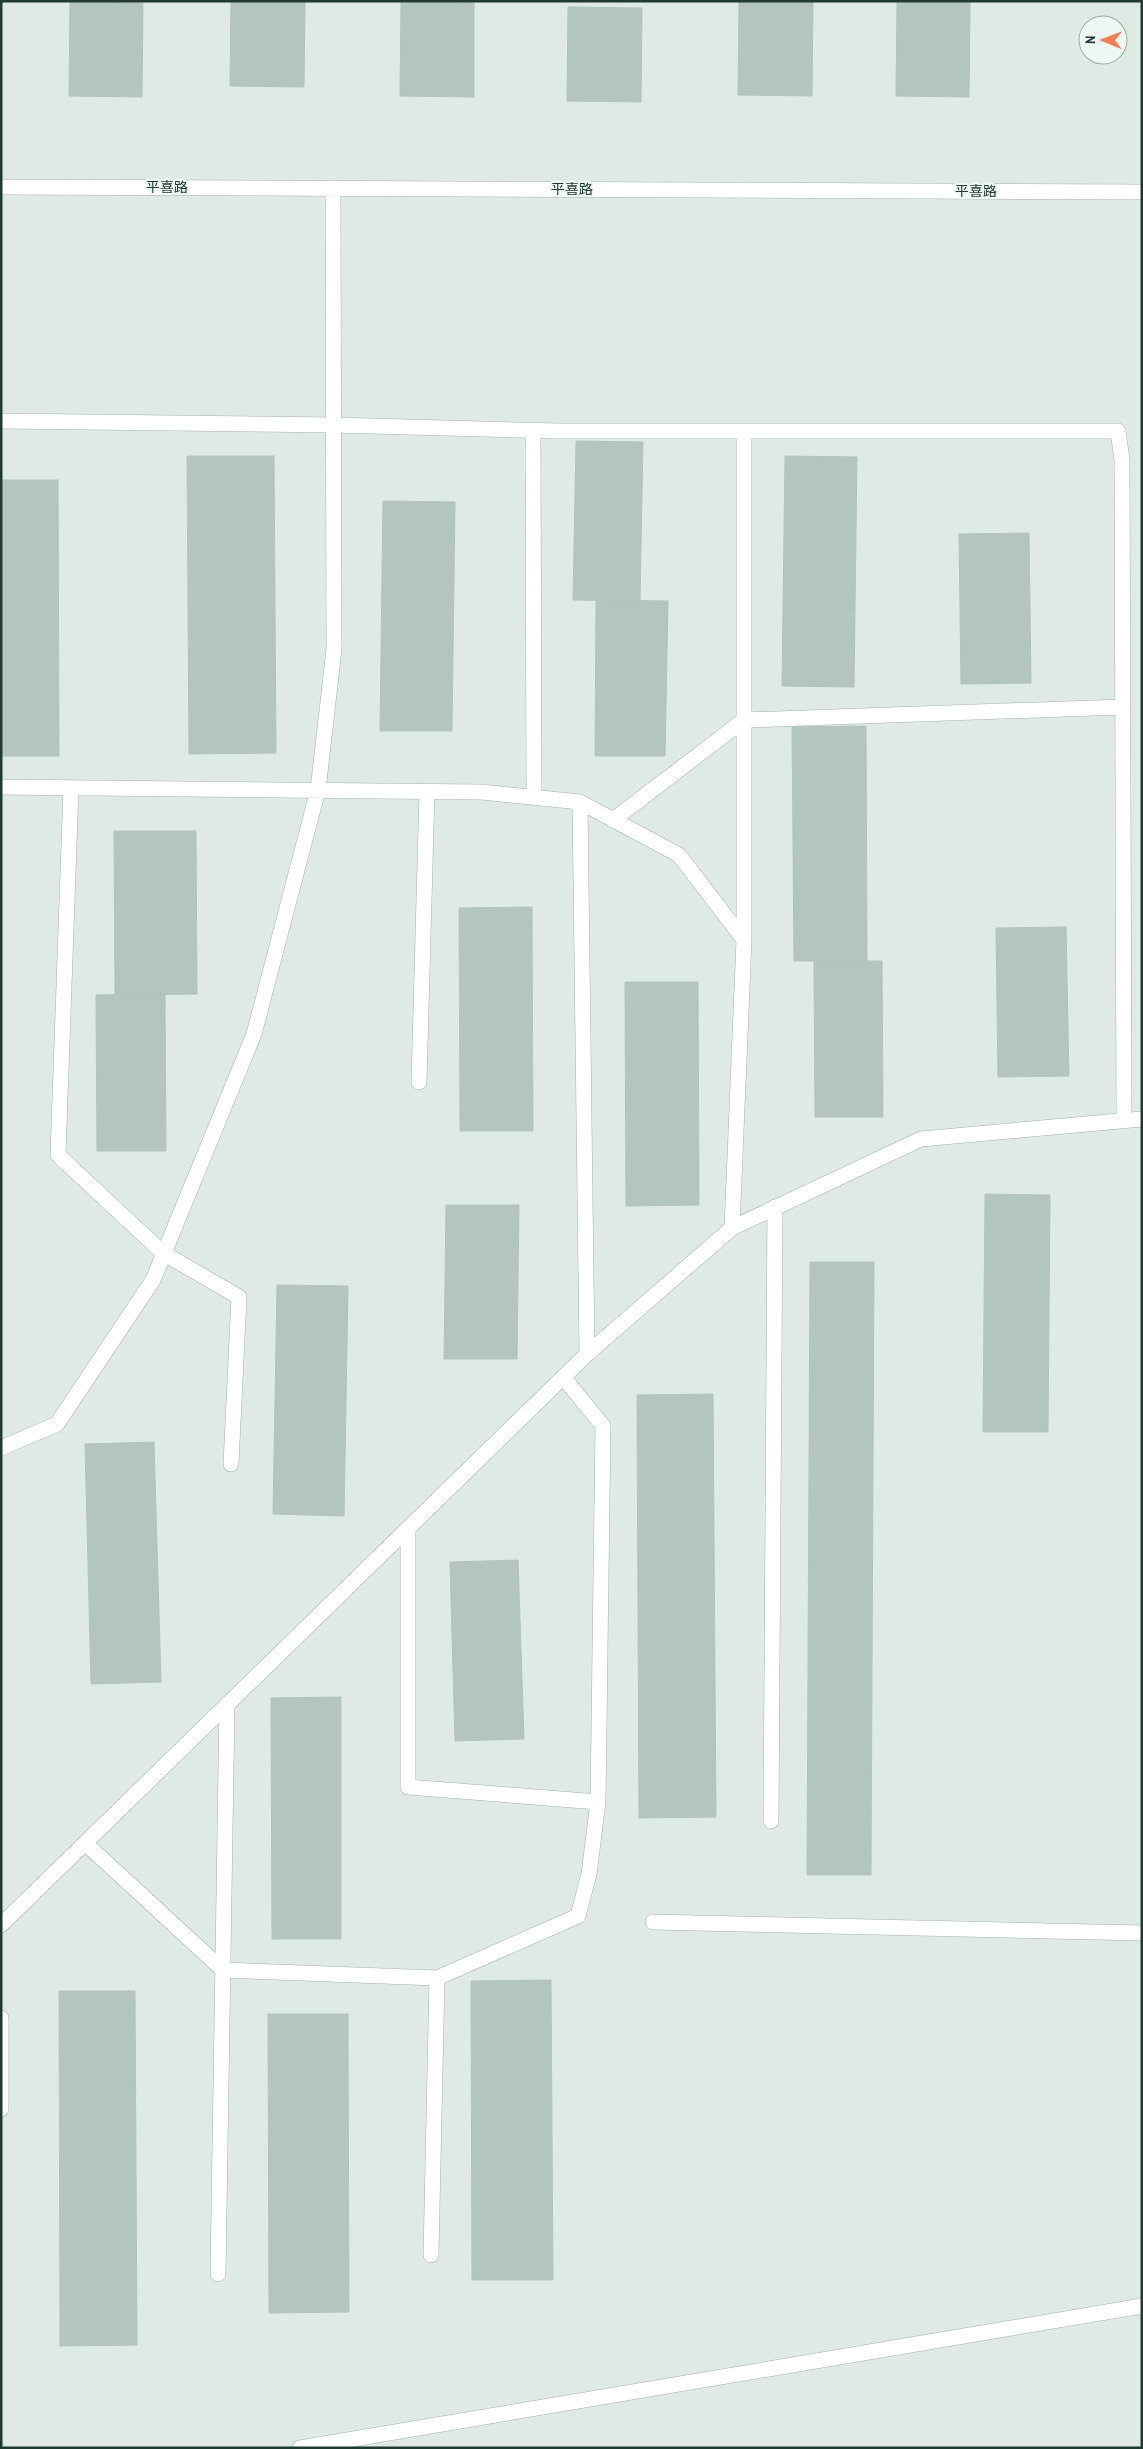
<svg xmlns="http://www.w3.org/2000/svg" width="1143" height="2449" font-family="'Archivo Narrow','Noto Sans SC',sans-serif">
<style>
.building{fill:#b4c5be;stroke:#b1c4bc}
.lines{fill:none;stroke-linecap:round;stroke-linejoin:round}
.minor-casing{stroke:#a2b2ac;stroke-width:16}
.minor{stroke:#fff;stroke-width:15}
.labels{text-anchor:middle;stroke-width:4;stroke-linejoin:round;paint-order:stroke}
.street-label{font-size:14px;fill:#203a33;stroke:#eff7f3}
</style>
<rect width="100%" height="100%" fill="#dfeae5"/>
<path class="building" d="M231 1H305L304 87 230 86Z
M739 1 813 2 812 96 738 95Z
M70 2 143 3 142 97 69 96Z
M401 2 474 3V97L400 96Z
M897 2H970L969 97 896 96Z
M568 7 642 8 641 102 567 101Z
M576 441 643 442 640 601 573 600Z
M187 456H274L276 753 189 754Z
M785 456 857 457 854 687 782 686Z
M1 480H58L59 756H1Z
M383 501 455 502 452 731H380Z
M1029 533 1031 683 961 684 959 534Z
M596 600 668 601 665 756H595Z
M866 726 867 961H794L792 727Z
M114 831H196L197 994 115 995Z
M532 907 533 1131H460L459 908Z
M1066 927 1069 1076 998 1077 996 928Z
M814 961H882L883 1117H815Z
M625 982H698L699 1205 626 1206Z
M165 994 166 1151H97L96 995Z
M985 1194 1050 1195 1048 1432H983Z
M446 1205H519L517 1359H444Z
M810 1262H874L871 1875H807Z
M277 1285 348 1286 344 1516 273 1514Z
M713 1394 716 1817 639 1818 637 1395Z
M154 1442 161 1682 91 1684 85 1444Z
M518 1560 524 1739 455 1741 450 1562Z
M341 1697V1939H272L271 1698Z
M551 1980 553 2280H472L471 1981Z
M59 1991H135L137 2345 60 2346Z
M268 2014H348L349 2312 269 2313Z"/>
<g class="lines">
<defs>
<path id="minor" d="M1 187 1142 192
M1 421 333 425 557 431H1118L1122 460 1124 1120
M533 431 534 797
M744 431V940
M1 787 481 792 580 802 679 855 744 940 732 1228
M71 788 58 1155 163 1253 239 1297 231 1464
M580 802 587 1354
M613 820 744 720 1123 707
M419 1082 427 791
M1 1448 57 1424 153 1280 254 1034 318 790 334 649 333 188
M408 1528V1787L598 1802
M771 1821 775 1207
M85 1843 223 1970 437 1978 431 2255
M653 1922 1142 1933
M1 1925 587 1354 732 1228 921 1139 1142 1119
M437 1978 578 1916 589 1874 598 1802 603 1426 563 1377
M1 2018V2109
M218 2274 227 1704
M300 2448 1142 2306"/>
</defs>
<use href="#minor" class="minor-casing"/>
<use href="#minor" class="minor"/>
</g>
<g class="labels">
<g class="street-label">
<text x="167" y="192">平喜路</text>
<text x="572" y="194">平喜路</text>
<text x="976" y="196">平喜路</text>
</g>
</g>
<rect width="1143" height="2449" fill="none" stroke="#203a33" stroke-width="5"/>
<g transform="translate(1103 40) rotate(271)"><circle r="24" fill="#eff7f3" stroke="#9caba6"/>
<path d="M0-4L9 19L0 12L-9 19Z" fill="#f27e55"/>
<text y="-8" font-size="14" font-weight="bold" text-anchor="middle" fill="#203a33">N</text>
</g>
</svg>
